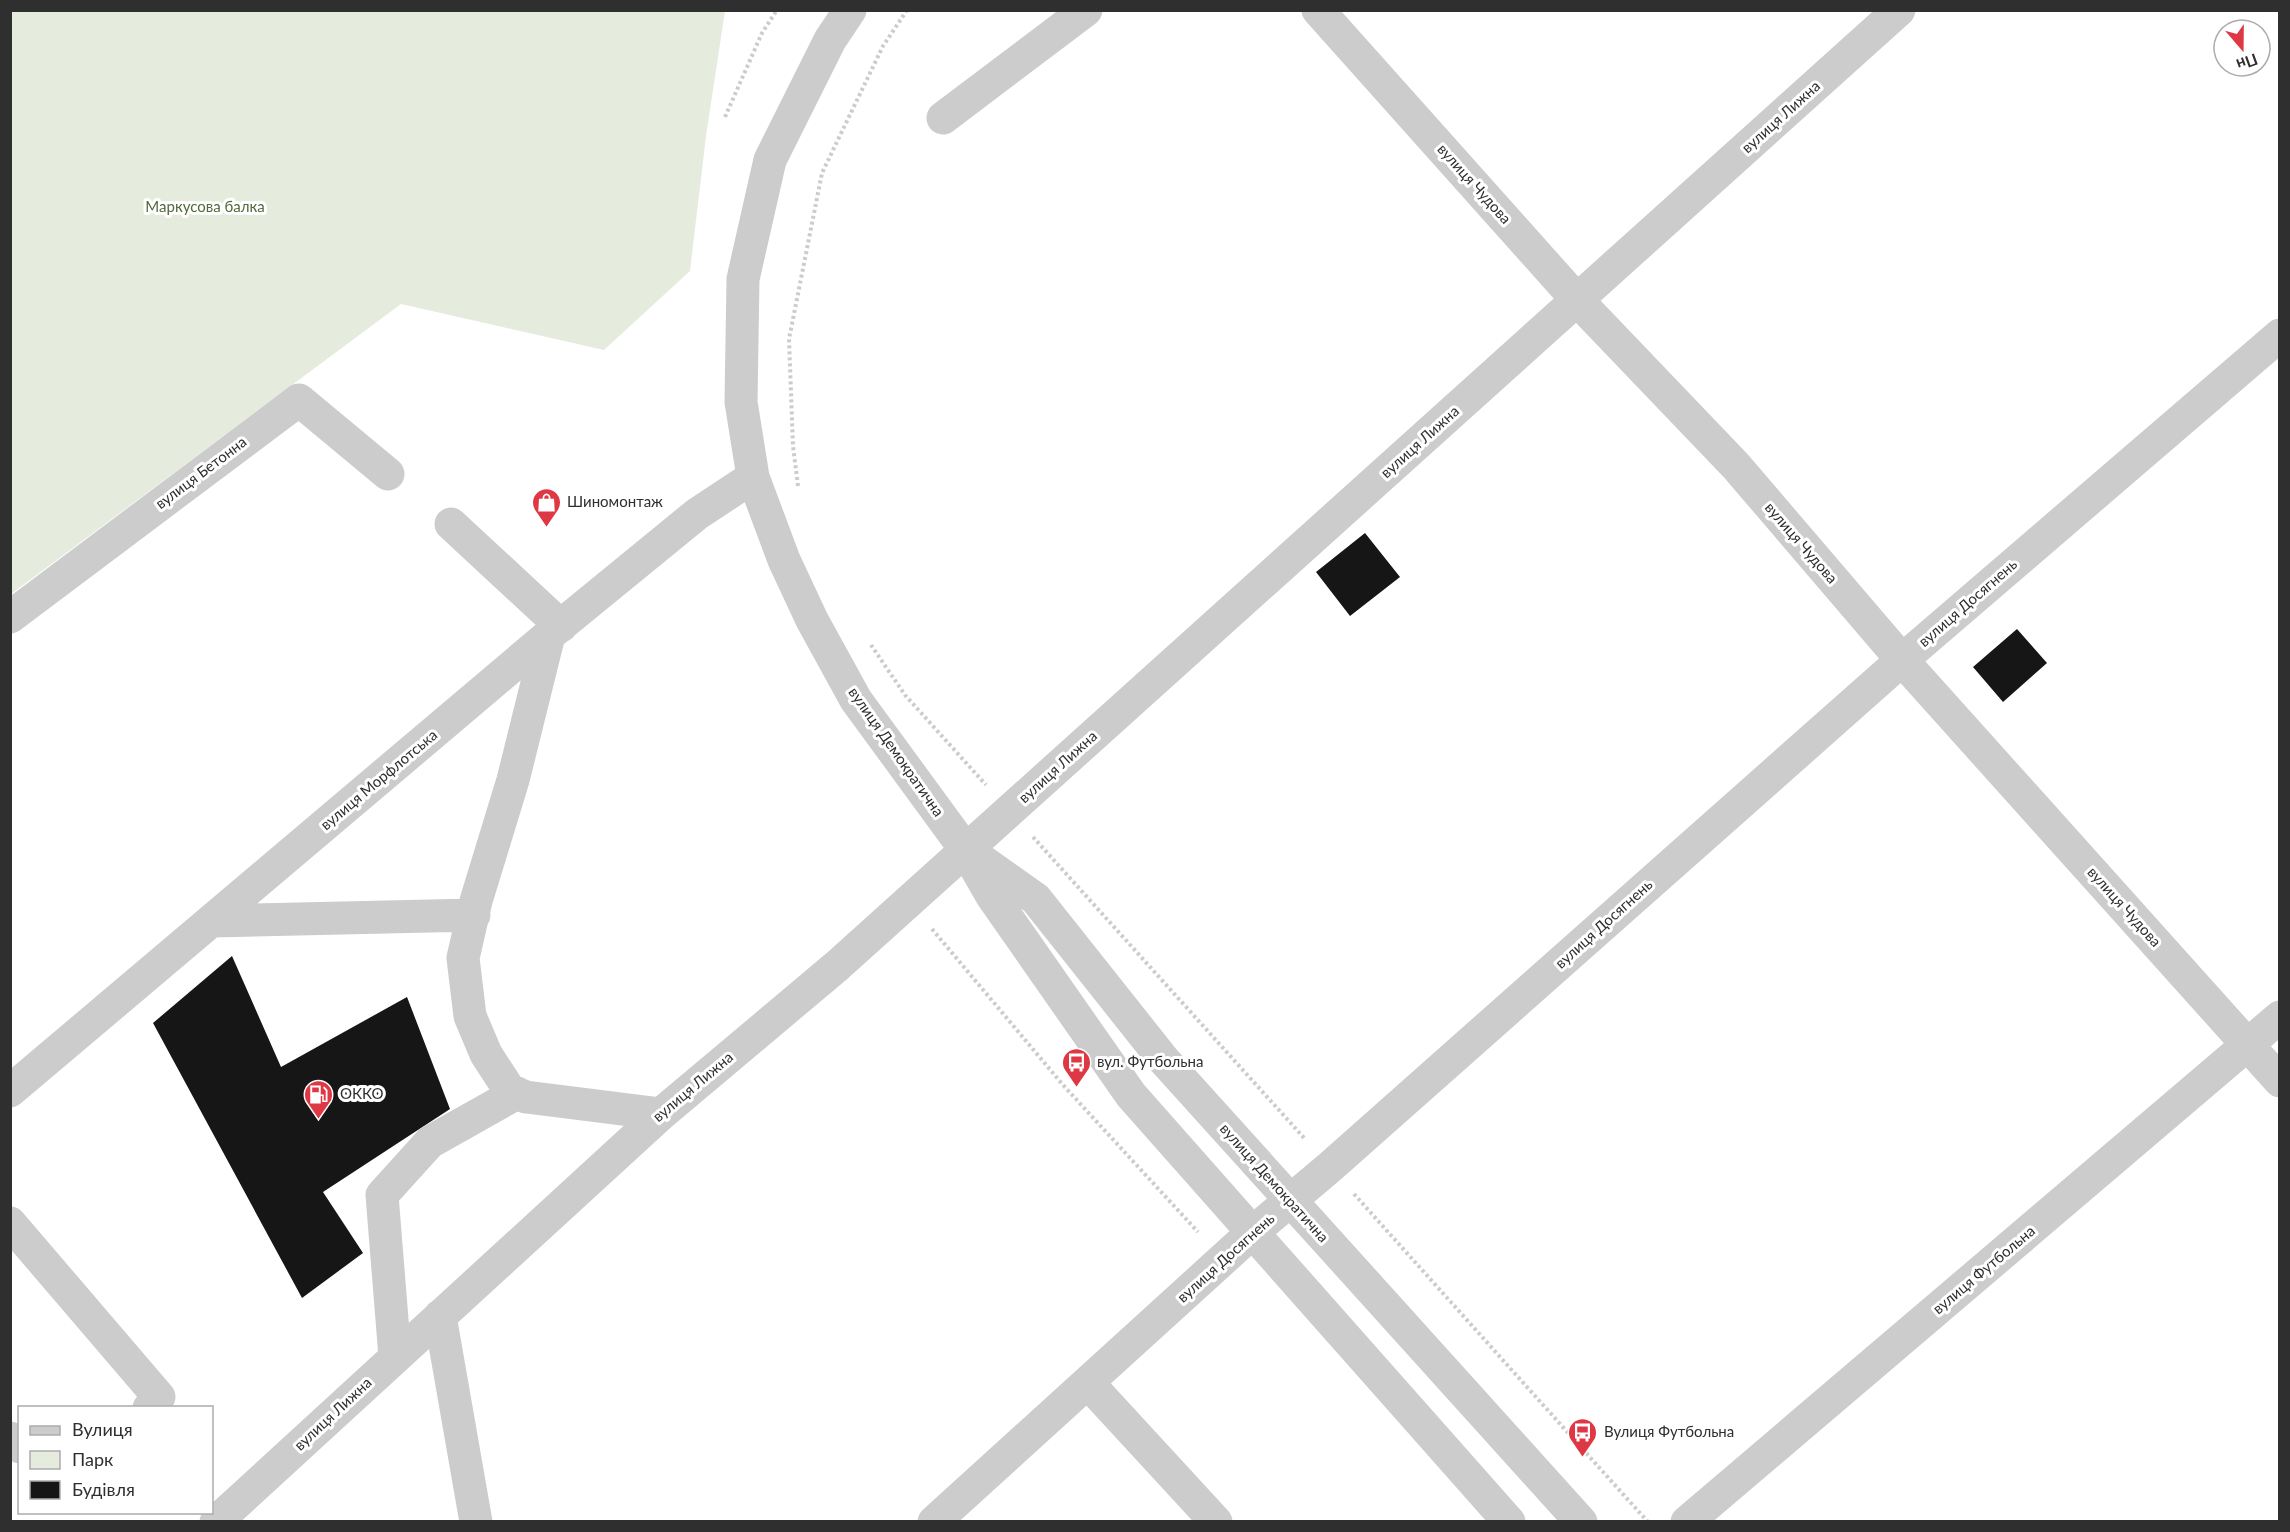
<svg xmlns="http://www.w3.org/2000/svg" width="2290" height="1532" font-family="Lato,sans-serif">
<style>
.green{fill:#e5ecdd}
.building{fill:#161616}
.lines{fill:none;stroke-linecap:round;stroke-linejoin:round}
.path{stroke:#ccc;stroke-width:4;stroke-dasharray:3 3;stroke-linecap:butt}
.minor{stroke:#ccc;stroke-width:33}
.labels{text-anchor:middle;stroke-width:6;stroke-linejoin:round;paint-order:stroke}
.street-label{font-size:15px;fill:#2f2f2f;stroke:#fff}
.park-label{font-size:15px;fill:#52693e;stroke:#fff}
.poi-label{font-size:15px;fill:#2f2f2f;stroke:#fff;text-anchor:start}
</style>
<rect width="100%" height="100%" fill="#fff"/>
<path class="green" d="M11 11H725L706 136 690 271 604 350 401 304 11 594Z"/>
<path class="building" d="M1365 533 1400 577 1350 616 1316 572Z
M2017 629 2047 663 2003 702 1973 667Z
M232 956 281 1067 407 997 450 1109 323 1192 363 1253 302 1298 153 1023Z"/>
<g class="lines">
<path class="path" d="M725 117 762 33 777 10
M798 486 793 446 789 339 822 173 883 46 907 10
M871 645 905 695 986 785
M1033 837 1305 1139
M932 929 1063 1085 1198 1232
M1354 1194 1648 1522"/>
<path class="minor" d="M850 10 830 40 770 160 743 279 741 402 753 477 784 560 812 620 856 700 965 849 992 896 1131 1095 1509 1522
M1318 10 1578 301 1736 466 1902 660 2280 1081
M943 118 1086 10
M451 524 561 626
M10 617 299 400 388 474
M549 635 513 780 476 901 463 958 470 1016 486 1054 510 1091 526 1097 661 1114
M974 855 1036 899 1163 1059 1581 1522
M211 921 474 915
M10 1091 549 635 697 514 753 477
M10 1223 159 1397 149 1408
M440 1316 476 1522
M395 1357 382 1195 430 1142 517 1093
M1088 1383 1216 1522
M10 1438 20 1447
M216 1522 661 1114 837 966 1899 10
M934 1522 1253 1232 1330 1167 1902 660 2280 335
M1687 1522 2280 1017"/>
</g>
<defs>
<symbol id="shop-pin" viewBox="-11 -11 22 30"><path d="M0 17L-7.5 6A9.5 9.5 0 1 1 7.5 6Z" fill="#df3845" stroke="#fff"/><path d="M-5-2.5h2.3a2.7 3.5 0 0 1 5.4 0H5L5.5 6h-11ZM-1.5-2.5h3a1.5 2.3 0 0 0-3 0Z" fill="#fff"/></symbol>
<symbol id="bus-pin" viewBox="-11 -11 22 30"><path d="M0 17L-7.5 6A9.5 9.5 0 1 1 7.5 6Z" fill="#df3845" stroke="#fff"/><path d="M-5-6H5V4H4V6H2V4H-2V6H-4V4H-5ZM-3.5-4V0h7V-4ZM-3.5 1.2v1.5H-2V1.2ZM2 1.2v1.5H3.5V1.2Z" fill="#fff"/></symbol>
<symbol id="fuel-pin" viewBox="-11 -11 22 30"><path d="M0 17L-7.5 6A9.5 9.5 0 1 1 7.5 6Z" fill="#df3845" stroke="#fff"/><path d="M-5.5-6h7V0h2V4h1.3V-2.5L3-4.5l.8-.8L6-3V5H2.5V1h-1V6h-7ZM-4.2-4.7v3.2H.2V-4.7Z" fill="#fff"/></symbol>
</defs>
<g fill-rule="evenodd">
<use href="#shop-pin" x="530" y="486" width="33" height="45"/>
<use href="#bus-pin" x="1060" y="1046" width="33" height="45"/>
<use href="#fuel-pin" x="302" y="1078" width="33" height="45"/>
<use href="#bus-pin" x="1566" y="1416" width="33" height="45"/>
</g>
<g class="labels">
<g class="street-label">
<text transform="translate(1781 117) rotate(-42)" y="5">вулиця Лижна</text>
<text transform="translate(1474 184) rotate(48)" y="5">вулиця Чудова</text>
<text transform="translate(1420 442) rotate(-42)" y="5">вулиця Лижна</text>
<text transform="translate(201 473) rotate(-37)" y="5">вулиця Бетонна</text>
<text transform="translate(1801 543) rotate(49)" y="5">вулиця Чудова</text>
<text transform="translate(1968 603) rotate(-41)" y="5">вулиця Досягнень</text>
<text transform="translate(896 752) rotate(55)" y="5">вулиця Демократична</text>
<text transform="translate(1058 767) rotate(-42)" y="5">вулиця Лижна</text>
<text transform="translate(379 780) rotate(-40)" y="5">вулиця Морфлотська</text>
<text transform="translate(2124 907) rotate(48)" y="5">вулиця Чудова</text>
<text transform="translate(1604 924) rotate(-42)" y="5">вулиця Досягнень</text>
<text transform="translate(693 1087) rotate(-40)" y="5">вулиця Лижна</text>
<text transform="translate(1274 1183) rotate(48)" y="5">вулиця Демократична</text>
<text transform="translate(1226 1258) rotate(-42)" y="5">вулиця Досягнень</text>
<text transform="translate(1984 1270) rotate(-40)" y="5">вулиця Футбольна</text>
<text transform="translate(333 1414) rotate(-43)" y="5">вулиця Лижна</text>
</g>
<g class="park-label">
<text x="205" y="212">Маркусова балка</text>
</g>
<g class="poi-label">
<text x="567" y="507">Шиномонтаж</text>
<text x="1097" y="1067">вул. Футбольна</text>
<text x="340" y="1099">ОККО</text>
<text x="1604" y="1437">Вулиця Футбольна</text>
</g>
</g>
<rect width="2290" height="1532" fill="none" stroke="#2f2f2f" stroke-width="24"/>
<rect x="18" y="1406" width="195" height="108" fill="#ffffff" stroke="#acacac" stroke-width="1.5"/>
<rect x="30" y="1426" width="30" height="9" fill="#cccccc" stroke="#acacac" stroke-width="1.5"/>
<text x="72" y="1436" font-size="18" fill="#2f2f2f">Вулиця</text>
<rect x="30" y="1451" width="30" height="18" fill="#e5ecdd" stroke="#acacac" stroke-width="1.5"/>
<text x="72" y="1466" font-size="18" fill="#2f2f2f">Парк</text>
<rect x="30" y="1481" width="30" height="18" fill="#161616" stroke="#acacac" stroke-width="1.5"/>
<text x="72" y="1496" font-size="18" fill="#2f2f2f">Будівля</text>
<g transform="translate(2242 48) rotate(160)"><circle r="28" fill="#ffffff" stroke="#acacac" stroke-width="1.5"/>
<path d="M0-4.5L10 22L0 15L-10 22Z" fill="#df3845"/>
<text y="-9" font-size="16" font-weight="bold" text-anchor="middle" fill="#2f2f2f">Пн</text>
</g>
</svg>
